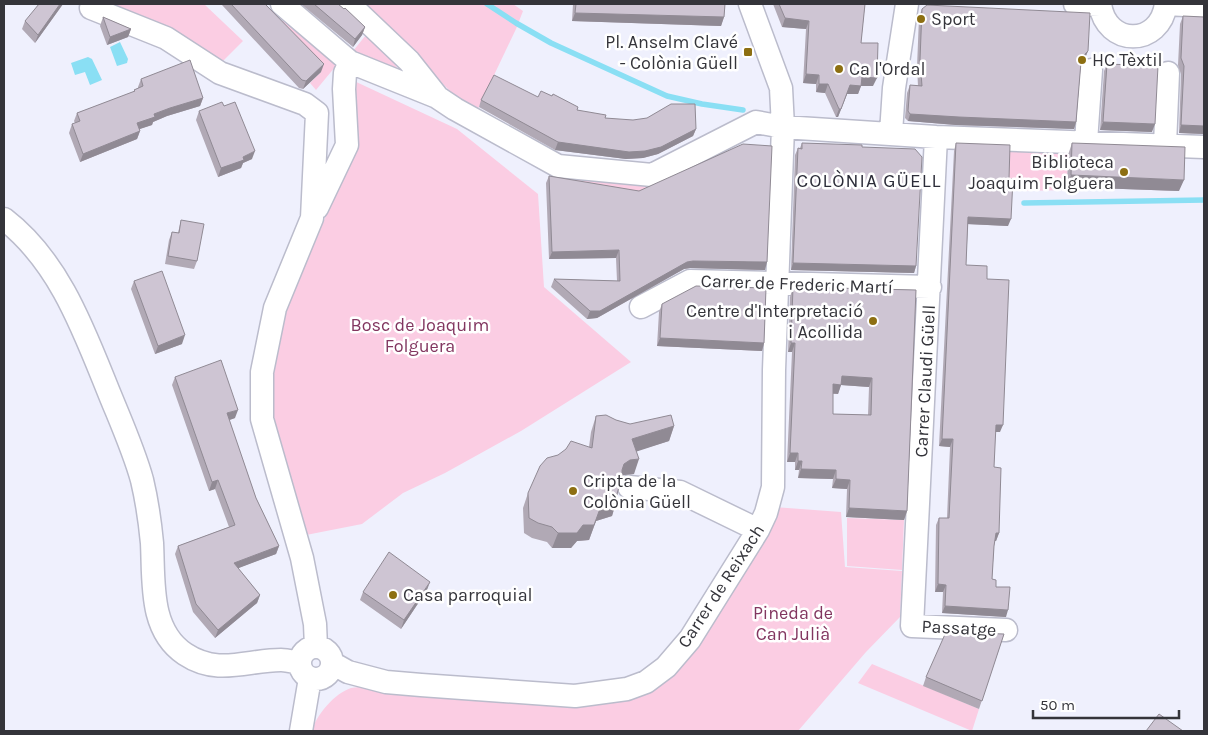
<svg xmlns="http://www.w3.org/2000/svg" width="1208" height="735" font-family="Karla,sans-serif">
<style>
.green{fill:#fbcde3}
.water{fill:#8adff4}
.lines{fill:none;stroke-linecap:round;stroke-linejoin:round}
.stream{stroke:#8adff4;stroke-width:5.5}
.minor-casing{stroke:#bbbccc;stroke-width:25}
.minor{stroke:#fff;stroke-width:22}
.wall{fill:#b1a9b5;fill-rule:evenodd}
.shaded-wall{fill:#908a94}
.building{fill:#cec5d3;stroke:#908a94;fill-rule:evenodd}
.poi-dot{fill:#8d6f12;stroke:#fff;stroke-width:2}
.labels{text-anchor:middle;stroke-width:5;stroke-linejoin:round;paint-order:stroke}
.poi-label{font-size:18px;fill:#34343a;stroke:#fff;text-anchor:start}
.street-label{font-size:18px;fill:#34343a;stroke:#fff}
.park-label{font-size:18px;fill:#823660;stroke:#fff}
.neighbourhood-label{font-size:19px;letter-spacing:1px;fill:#2c2d39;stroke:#fff}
</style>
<rect width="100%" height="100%" fill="#eff0fd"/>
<path class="green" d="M91 4H204L243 41 218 66Z
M362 4H513L523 11 516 29 476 113 457 98Z
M285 18 340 61 316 90 310 83 321 72 278 26Z
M370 30 375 34 398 69H382L349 56Z
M352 80 457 129 538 194 544 287 631 362 521 431 445 473 403 493 362 524 306 535 274 436 271 356 277 334 356 143Z
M1007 151 1068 153 1067 190 1022 191V186L1006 188Z
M572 175 637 185 661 186 638 197 572 187Z
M774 507 841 512 845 567 902 571 900 617 866 652 798 731H312C316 715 335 693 351 688 356 687 362 687 367 686L657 687Z
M847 518 904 520 902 570 847 566Z
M872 664 979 709 972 731 858 683Z"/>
<path class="water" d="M120 42 128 59 127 63 117 66 110 47Z
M88 57 92 59 102 80 90 85 85 72 75 75 71 63Z"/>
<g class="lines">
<path class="stream" d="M487 4 516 23 551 43 667 96 702 104 743 110
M1024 203 1204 200"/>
<defs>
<path id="minor" d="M282 4 350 62 437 97 455 109 558 166 652 175 756 122 783 127 936 137 1204 147
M349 4 409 61 436 95
M1075 4 1100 5
M1100 4C1106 47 1160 47 1166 4
M1166 4 1204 6
M91 8 166 38 220 73 305 104 317 113 312 218 275 308 262 372V419L302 558 315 624 316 647
M891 133 894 88 907 4
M936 137 912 626 1006 630
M1086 142 1091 70
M1165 145 1168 73
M317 208 347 145 344 89 345 73 350 62
M4 219C60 262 84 331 110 395 121 422 134 451 142 480 147 501 150 522 152 543 154 582 149 630 185 654 218 676 247 660 281 660 287 660 294 662 300 663
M641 307 690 281 930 287
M629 487 680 492 750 526
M300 663a16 16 0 1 1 32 0a16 16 0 1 1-32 0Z
M332 663 348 672 386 682 421 685 575 696 627 689 646 682 666 667 690 639 758 530 766 513 773 487 774 370 783 127 781 88 750 4
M301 731 310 678"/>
</defs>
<use href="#minor" class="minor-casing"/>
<use href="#minor" class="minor"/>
</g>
<path class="wall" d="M63 4 35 43 22 29 25 21Z
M223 4H265L321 72 303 89 299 88 222 5Z
M301 4H338L365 27 362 35 353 47Z
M573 4H725L724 17 721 26 572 21Z
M773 4H865L861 43 873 86H861L858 94H847L838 117H836L825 93 816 92V84L803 83 806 29 782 27Z
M922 9 1088 51 1085 58 1081 63 1076 122 1074 129 956 125 908 121 905 118 907 93 910 85 918 86 917 67 919 17Z
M1183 16 1204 134 1179 133 1181 74 1178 65 1180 24Z
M103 17 131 29 128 37 107 45 100 26Z
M1107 64 1152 132 1100 130 1104 71Z
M141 79 203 98 200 106 167 116 153 122 152 125 139 129 140 131 137 139 80 162 69 133 72 124 75 123 74 121 77 113 134 92V90L138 88V87Z
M538 97 577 110 605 118 696 129 693 136 658 154 643 158 626 159 555 150 479 107 481 100Z
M199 111 252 159 243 163 241 168 218 177 196 120Z
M802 143 862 147 916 266 914 273 791 270 795 155 798 148H800Z
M956 143 1009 179 1008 226 968 224 966 265 987 279 1000 432H995L994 467 999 533 996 541H995L994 546 992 579 996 587 1006 617 942 613 943 592H935L936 525 939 518H947L950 447 939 446 954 151Z
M1072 143 1179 191 1067 187 1068 155Z
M549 176 765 270 690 268 684 269 597 318 587 319 551 287 554 279 617 281 616 258 549 259 546 183Z
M181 220 197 261 194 269 165 264 169 240 172 232 178 233Z
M134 281 182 344 155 354 131 289Z
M793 287 916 290 907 511 904 520 846 517 847 489 832 488 833 479 798 478 799 470H795V462H787L792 352H788L790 297ZM841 385 869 387 868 415 833 414V394H838Z
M662 304 764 343 762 351 657 346 659 312Z
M175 377 235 418 229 420 256 498 279 546 276 554 238 568 260 595 257 603 215 638 193 612 175 554 178 546 229 527 215 489 209 491 172 385Z
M596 416 630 424 674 426 669 441 636 451 634 474 624 475 622 476 612 516 596 521 589 540 577 541 571 548H552L547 542 532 538 524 533 523 508 528 493 589 447 591 432Z
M427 590 401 629 360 600 363 592Z
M1004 634 979 709 923 686 926 677Z"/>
<path class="shaded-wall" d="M60 4H63L35 43 38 35Z
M575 13 724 17 721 26 572 21Z
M785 18 809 21 806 29 782 27Z
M365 27 362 35 353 47 355 39Z
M131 29 128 37 107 45 110 37Z
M1088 51 1085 58 1080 63 1083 56Z
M324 64 321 72 303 89 306 81Z
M806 74 819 75 816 84 803 83Z
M862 77 877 78 873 86H861L858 94H847L838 117H836L839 109 850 85Z
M819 84H828L825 93 816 92Z
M203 98 200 106 167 116 153 122 152 125 134 131 137 123 154 114 170 108Z
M910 114 1076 122 1074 129 956 125 908 121Z
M1103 122 1155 124 1152 132 1100 130Z
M1181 125 1204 126V134L1179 133Z
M696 129 693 136 658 154 643 158 626 159 555 150 558 142Z
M140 131 137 139 80 162 83 154Z
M255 151 252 159 243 163 241 168 218 177 221 168Z
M1071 175 1184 180 1179 191 1067 187Z
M968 217 1011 219 1008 226 966 224Z
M619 250 616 258 549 259 552 252Z
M693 261 767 262 765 270 690 268 684 269 597 318 587 319 590 311 687 262Z
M793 263 916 266 914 273 791 270Z
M185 335 182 344 155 354 158 346Z
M660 338 764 343 762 351 657 346Z
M791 343H795L792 352H788Z
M842 376 872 378 869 387 841 385 838 394 830 393 833 384Z
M238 410 235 418 224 422 227 413Z
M996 425H1003L1000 432H993Z
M674 426 669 441 626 455 632 439Z
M942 439H953L950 447 939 446Z
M790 453H798L795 462H787Z
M639 459 634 474 624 475 618 480 624 464 630 460Z
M798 461H802L799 470H795Z
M801 469 836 470 833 479 798 478Z
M836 479 850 480 847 489 832 488Z
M218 480 215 489 209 491 212 482Z
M617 500 612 516 596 521 589 540 577 541 571 548H552L558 533 583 525 601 506Z
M849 508 907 511 904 520 846 517Z
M996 533H999L996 541H993Z
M279 546 276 554 231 571 234 563Z
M430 582 427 590 401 629 404 620Z
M938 584 946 585 943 592H935Z
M260 595 257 603 215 638 218 630Z
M945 606 1008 610 1006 617 942 613Z"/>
<path class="building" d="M39 4H60L38 35 25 21Z
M231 4H265L324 64 306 81 302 80Z
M314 4H338L344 9 345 8 365 27 355 39Z
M576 4H725L724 17 575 13Z
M779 4H865L861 43H878L877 78 862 77 861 86 850 85 841 109H839L828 84H819V75L806 74 809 21 785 18Z
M927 5 1090 13 1088 51 1083 56 1081 62 1076 122 959 117 910 114 908 111 910 85 922 86 920 60 922 9Z
M1183 16 1204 17V126L1181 125 1184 66 1181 58Z
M103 17 131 29 110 37Z
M190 60 203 98 170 108 154 114 155 117 137 123 140 131 83 154 72 124 80 121 77 113 135 91 134 90 143 86 141 79Z
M1107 64 1158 66 1155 124 1103 122Z
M494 75 538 97 541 91 552 96 553 94 578 107 577 110 606 115 605 118 633 120 647 118 671 104H695L696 129 661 147 645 151 629 152 558 142 481 100Z
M222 102 224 106 235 102 255 151 243 157 244 160 221 168 199 111Z
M802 143 862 145V147L915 149 922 157 916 266 793 263 798 148 802 149Z
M956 143 1010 145 1009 179H1013L1011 219 968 217 966 265 987 266V279L1009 280 1003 425H996L994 467 1001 468 999 533H996L994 546 992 579 996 580V587H1010L1008 610 945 606 946 585 938 584 939 518H949L953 439H942Z
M1072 143 1185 147 1184 180 1071 175Z
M743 144 772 146 767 262 693 261 687 262 600 311H590L554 279 620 281 619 250 552 252 549 176 639 191Z
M181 220 204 224 197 261 168 256 172 232 179 233Z
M162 271 185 335 158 346 134 281Z
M696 286 766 288 764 343 660 338 662 304Z
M793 287 916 290 907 511 849 508 850 480 836 479V470L801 469 802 461H798V453H790L795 343H791ZM842 376 872 378 871 415 833 414V384L841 385Z
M221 360 238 410 227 413 256 498 279 546 234 563 260 595 218 630 196 604 178 546 235 525 218 480 212 482 175 377Z
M606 415 616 420 630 424 671 415 674 426 632 439 639 459 630 460 624 464 622 470V476L617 494V500L601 506 594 525H583L577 533H558L552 527 538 523 529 518 528 493 540 466 547 458 558 455 566 449 571 441 592 448 596 416Z
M389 552 430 582 404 620 363 592Z
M946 632 1004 634 982 701 926 677Z
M1159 714 1183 731H1146Z"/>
<g class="poi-dot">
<circle cx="921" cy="19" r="5"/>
<rect x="743" y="47" width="10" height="10" rx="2.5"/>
<circle cx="1082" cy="60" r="5"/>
<circle cx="839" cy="69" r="5"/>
<circle cx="1124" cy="172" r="5"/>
<circle cx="873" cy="321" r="5"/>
<circle cx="573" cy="491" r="5"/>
<circle cx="393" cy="595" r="5"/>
</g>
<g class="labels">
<g class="poi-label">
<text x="931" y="25">Sport</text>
<text x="738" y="48" text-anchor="end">Pl. Anselm Clavé<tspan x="738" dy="21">- Colònia Güell</tspan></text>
<text x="1092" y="66">HC Tèxtil</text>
<text x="849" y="75">Ca l'Ordal</text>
<text x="1114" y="168" text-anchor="end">Biblioteca<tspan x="1114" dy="21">Joaquim Folguera</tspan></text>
<text x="863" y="317" text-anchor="end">Centre d'Interpretació<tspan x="863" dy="21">i Acollida</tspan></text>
<text x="583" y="487">Cripta de la<tspan x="583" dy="21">Colònia Güell</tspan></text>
<text x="403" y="601">Casa parroquial</text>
</g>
<g class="street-label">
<text transform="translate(797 284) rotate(2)" y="6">Carrer de Frederic Martí</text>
<text transform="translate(925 381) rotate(-87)" y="6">Carrer Claudi Güell</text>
<text transform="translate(721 586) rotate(-57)" y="6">Carrer de Reixach</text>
<text transform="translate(959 628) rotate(3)" y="6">Passatge</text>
</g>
<g class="park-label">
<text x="420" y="331">Bosc de Joaquim<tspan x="420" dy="21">Folguera</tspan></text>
<text x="793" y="619">Pineda de<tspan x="793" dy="21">Can Julià</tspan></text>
</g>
<g class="neighbourhood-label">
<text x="869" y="187">COLÒNIA GÜELL</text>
</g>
</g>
<rect width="1208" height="735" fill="none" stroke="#34343a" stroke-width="10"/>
<path d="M1033 710v8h146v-8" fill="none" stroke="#34343a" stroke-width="2.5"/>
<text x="1040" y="710" font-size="15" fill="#34343a" stroke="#ffffff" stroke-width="4" paint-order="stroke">50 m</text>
</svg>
